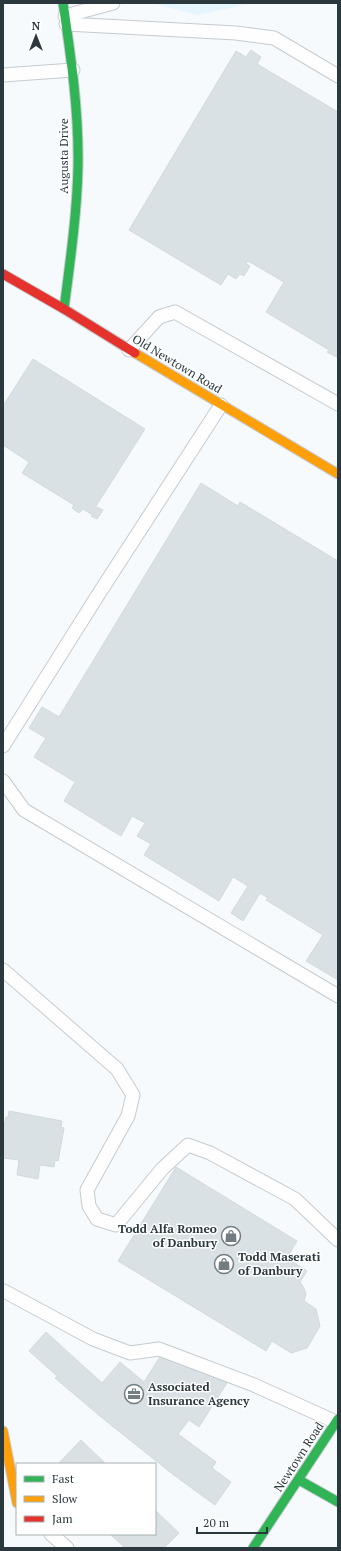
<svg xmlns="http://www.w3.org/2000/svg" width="341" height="1551" font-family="'PT Serif',serif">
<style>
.built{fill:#e6f6fe}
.building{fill:#d9e1e5;stroke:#d2dade}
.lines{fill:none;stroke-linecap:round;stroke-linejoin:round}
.lane-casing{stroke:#c4cbcf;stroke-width:15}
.fast-casing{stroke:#c4cbcf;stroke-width:11}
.slow-casing{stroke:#c4cbcf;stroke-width:11}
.jam-casing{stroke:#c4cbcf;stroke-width:11}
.lane{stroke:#fefeff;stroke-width:13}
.fast{stroke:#30b455;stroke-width:9}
.slow{stroke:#ff9f0a;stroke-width:9}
.jam{stroke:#e5322d;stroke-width:9}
.labels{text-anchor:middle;stroke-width:3;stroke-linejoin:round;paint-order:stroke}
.street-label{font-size:12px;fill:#2b393f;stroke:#fff}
.poi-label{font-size:12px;font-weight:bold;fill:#2b393f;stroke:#fff;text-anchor:start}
</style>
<rect width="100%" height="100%" fill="#f7fafc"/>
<path class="built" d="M151 3H254L198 15Z"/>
<path class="building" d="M251 50 261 57 257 64 338 112V358L327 352 329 350 266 312 284 282 248 261 246 264 250 266 244 276 240 274 236 279 228 274 221 285 129 230 236 51 246 57Z
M33 359 145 429 91 514 83 509 79 513 72 508 74 505 22 473 29 462 3 445V406Z
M201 483 238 506 240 502 338 561V980L306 961 323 935 266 900 268 898 260 893 243 921 231 913 248 886 233 877 219 901 144 855 151 844 137 836 145 823 132 816 121 836 64 801 75 782 34 757 46 738 29 728 42 707 59 717Z
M97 507 103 510 97 519 91 516Z
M9 1111 62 1121 61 1127 64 1128 58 1161 55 1160 54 1167 40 1165 38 1179 17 1175 19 1160 3 1158V1132L6 1117H8Z
M176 1167 297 1241 287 1258 307 1271 300 1282 304 1288 306 1294 304 1301 316 1309 320 1326 307 1348 291 1353 272 1341 266 1351 118 1261Z
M46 1332 102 1383 120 1362 144 1382 161 1355 214 1374 227 1383 199 1427 189 1420 178 1434 216 1462 212 1468 231 1482 215 1505 175 1476 101 1417 55 1378 57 1376 29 1351Z
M81 1440 106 1464H58Z
M155 1510 179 1533 164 1548H125L110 1534H155Z"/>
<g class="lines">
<defs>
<path id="lane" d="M65 16 113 3
M66 24 236 33 274 38 338 76
M3 75 73 70
M129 350 159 317 175 312 338 404
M3 746 98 595 221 405
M3 781 24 810 338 996
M3 970 117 1069 133 1095 128 1116 87 1190 89 1206 97 1219 116 1225 162 1169 188 1145 210 1153 295 1199 338 1240
M4 1291 93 1339 130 1353 159 1349 254 1385 336 1422
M51 1534 67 1548"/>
<path id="fast" d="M63 3C71 57 79 112 78 167 77 214 70 262 64 309
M299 1480 338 1502
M253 1548 338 1419"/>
<path id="slow" d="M135 353 338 474
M3 1431 17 1503"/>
<path id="jam" d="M3 274 64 309 135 353"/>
</defs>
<use href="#lane" class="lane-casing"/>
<use href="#fast" class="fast-casing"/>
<use href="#slow" class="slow-casing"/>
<use href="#jam" class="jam-casing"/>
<use href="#lane" class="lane"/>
<use href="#fast" class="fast"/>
<use href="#slow" class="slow"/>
<use href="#jam" class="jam"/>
</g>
<defs>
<symbol id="shop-ring" viewBox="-11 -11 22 22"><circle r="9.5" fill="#fff" stroke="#727d81" stroke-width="1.5"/><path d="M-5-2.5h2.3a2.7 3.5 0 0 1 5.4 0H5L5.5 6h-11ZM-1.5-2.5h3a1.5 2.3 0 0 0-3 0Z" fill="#727d81"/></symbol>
<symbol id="office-ring" viewBox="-11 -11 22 22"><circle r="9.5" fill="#fff" stroke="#727d81" stroke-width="1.5"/><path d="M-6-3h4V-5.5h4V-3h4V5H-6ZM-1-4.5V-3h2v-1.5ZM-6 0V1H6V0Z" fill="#727d81"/></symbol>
</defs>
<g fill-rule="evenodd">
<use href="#shop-ring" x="220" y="1225" width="22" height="22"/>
<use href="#shop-ring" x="213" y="1253" width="22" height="22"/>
<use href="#office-ring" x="123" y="1383" width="22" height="22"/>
</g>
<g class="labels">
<g class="street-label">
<text transform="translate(64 156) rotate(-90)" y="4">Augusta Drive</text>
<text transform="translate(177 364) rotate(31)" y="4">Old Newtown Road</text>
<text transform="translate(299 1457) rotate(-57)" y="4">Newtown Road</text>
</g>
<g class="poi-label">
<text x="217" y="1233" text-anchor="end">Todd Alfa Romeo<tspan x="217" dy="14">of Danbury</tspan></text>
<text x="238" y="1261">Todd Maserati<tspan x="238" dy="14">of Danbury</tspan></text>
<text x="148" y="1391">Associated<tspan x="148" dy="14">Insurance Agency</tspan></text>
</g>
</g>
<rect width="341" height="1551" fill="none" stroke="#2b393f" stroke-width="8"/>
<rect x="16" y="1463" width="140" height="72" fill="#ffffff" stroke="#aab0b2"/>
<rect x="24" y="1476" width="20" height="6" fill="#30b455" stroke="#aab0b2"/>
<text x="52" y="1483" font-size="12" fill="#2b393f">Fast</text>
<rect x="24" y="1496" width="20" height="6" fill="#ff9f0a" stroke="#aab0b2"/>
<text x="52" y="1503" font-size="12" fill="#2b393f">Slow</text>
<rect x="24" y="1516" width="20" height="6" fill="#e5322d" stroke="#aab0b2"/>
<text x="52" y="1523" font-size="12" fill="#2b393f">Jam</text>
<g transform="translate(36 36)" stroke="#ffffff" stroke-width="3" paint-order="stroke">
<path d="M0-3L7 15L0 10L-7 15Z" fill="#2b393f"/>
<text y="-6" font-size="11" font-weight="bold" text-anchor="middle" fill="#2b393f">N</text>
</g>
<path d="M197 1527v6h70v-6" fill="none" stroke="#2b393f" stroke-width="2"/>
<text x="203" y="1527" font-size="12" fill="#2b393f" stroke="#ffffff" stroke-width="3" paint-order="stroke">20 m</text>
</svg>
